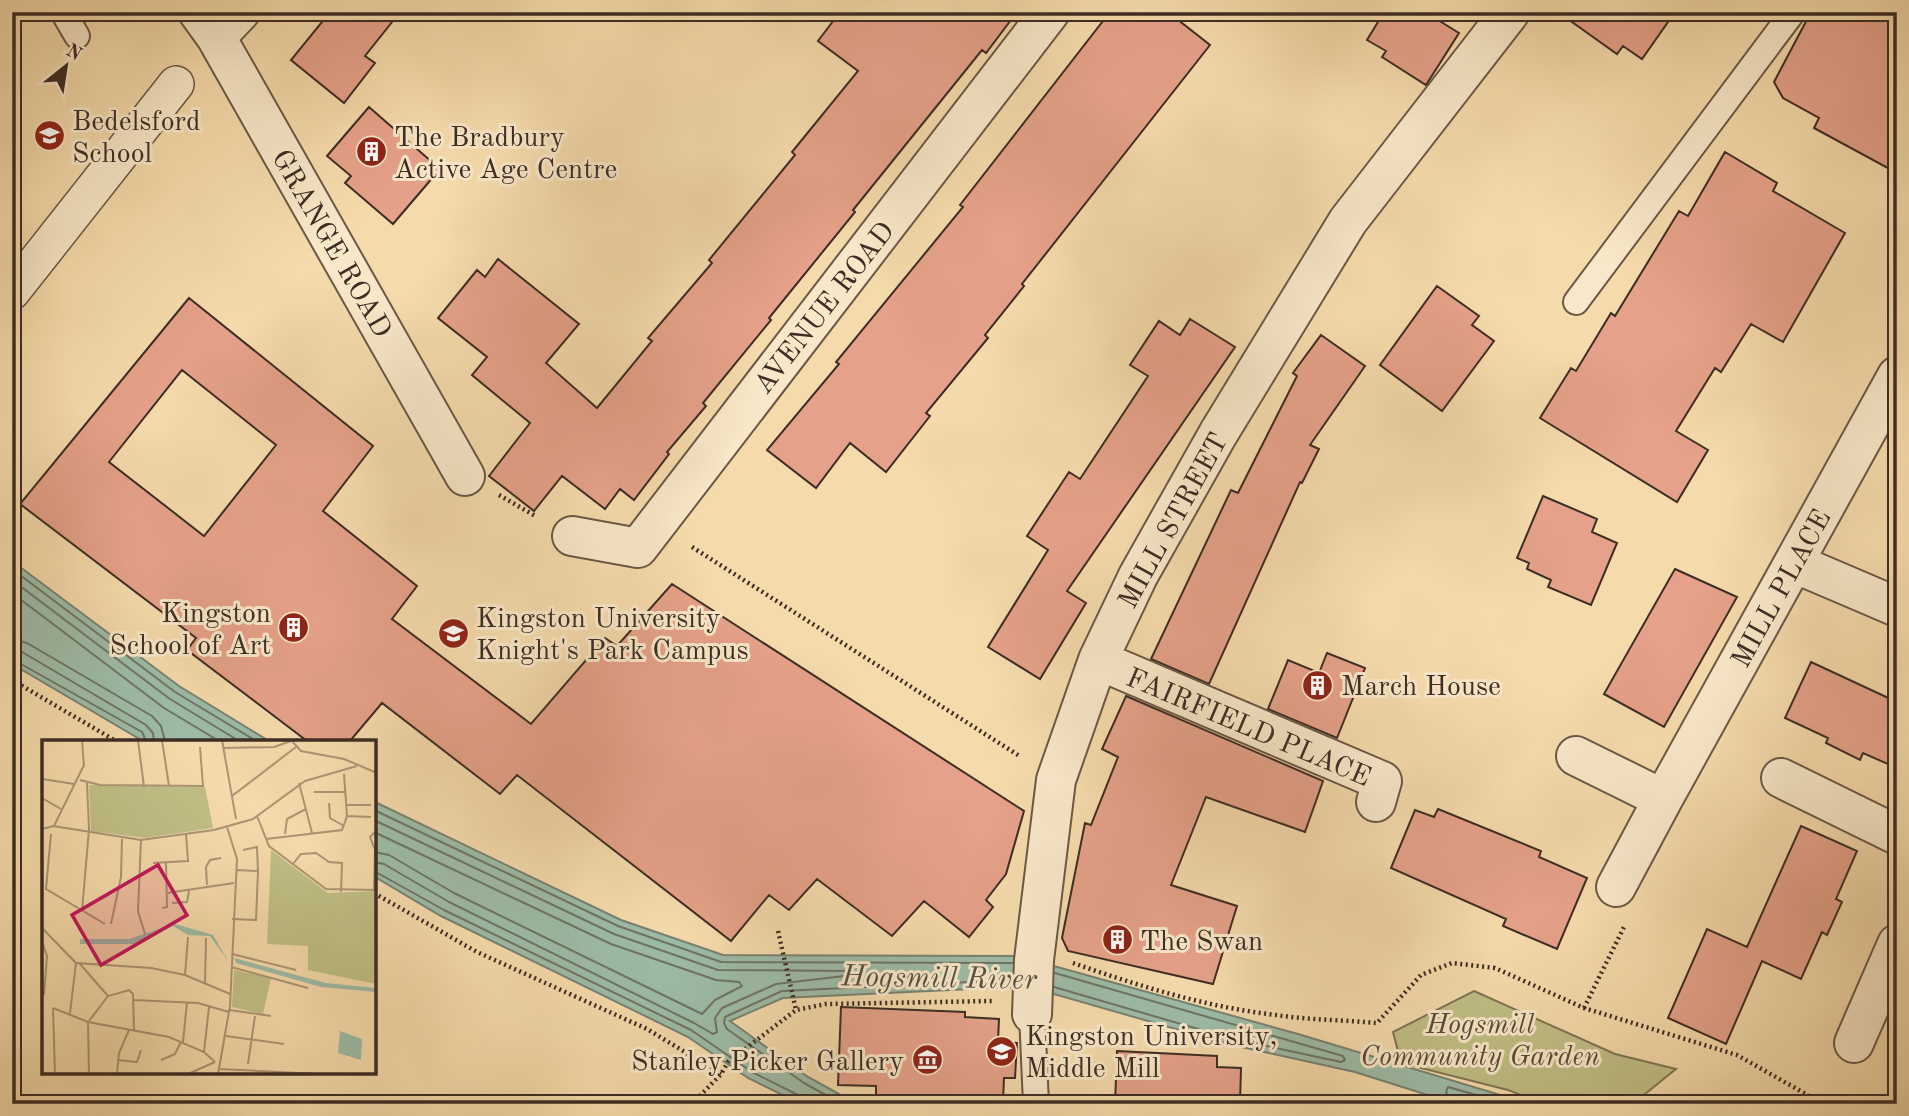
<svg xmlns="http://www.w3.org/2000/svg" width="1909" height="1116" font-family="'Old Standard TT',serif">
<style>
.green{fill:#c0be86;stroke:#7e7655;stroke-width:2}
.water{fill:#9dbba6;stroke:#778272;stroke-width:2}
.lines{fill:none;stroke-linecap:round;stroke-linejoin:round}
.shore{stroke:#6d7465;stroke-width:2}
.building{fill:#e5a189;stroke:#3d2d24;stroke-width:2;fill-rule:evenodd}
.service-casing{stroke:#6b5846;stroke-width:28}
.pedestrian-casing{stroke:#6b5846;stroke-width:38}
.minor-casing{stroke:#6b5846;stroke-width:42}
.path{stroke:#3d2d24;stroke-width:4.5;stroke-dasharray:2 3.5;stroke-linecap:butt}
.service{stroke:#f8e7c8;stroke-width:24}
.pedestrian{stroke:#f8e7c8;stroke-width:35}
.minor{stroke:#f8e7c8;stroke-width:38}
.labels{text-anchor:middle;stroke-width:6;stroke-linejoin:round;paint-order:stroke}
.poi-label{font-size:28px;fill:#3d2d24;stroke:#f8e7c8;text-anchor:start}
.street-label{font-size:28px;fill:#3d2d24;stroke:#f8e7c8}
.park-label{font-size:28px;font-style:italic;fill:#574a38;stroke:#f8e7c8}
.water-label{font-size:30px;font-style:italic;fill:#555044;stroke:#f8e7c8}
.inset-road{fill:none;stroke:#ab9575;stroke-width:2}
.view{fill:#c2185b;fill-opacity:0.15;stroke:#c2185b;stroke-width:3.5}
.inset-edge{fill:none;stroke:#3d2d24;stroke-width:3.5}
</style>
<rect width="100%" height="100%" fill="#f5daab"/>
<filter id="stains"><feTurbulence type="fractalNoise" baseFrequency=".00286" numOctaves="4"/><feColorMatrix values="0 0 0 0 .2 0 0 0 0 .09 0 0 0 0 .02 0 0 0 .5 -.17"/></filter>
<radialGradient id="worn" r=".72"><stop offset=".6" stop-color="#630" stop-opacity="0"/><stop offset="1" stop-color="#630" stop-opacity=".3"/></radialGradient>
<path class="green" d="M1474 991 1615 1054 1676 1069 1645 1094 1648 1104H1544L1508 1090 1401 1063 1393 1032Z"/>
<path class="water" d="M12 561 179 686 269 741H143L12 664Z
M375 802 621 920 723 955 1018 956 1298 1034 1530 1104H1456L1355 1072 1228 1044 1054 994 1013 987 783 998 730 1021 808 1077 857 1104H801L748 1078 688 1037 441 916 375 877Z"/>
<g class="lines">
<path class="shore" d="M12 569 175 692 256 741
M12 580 170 699 239 741
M12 593 164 708 219 741
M12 639 27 643 152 716 161 726 165 741
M12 650 22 652 146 725 153 733 154 741
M12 659 142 732 146 741
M374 810 618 926 721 962 1013 963
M374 820 614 934 718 970 849 971 853 975 776 984 722 1008 715 1018 717 1032 713 1034 694 1023 449 902 384 864 374 862
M374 832 611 944 716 980 739 982 742 986 715 1000 702 1014 454 893 389 855 374 852
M374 871 444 910 691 1030 752 1072 798 1095 802 1104
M1054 987 1229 1038 1341 1062 1345 1060 1343 1056 1055 973
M842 1104 804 1083 727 1029 724 1023 725 1017 782 991 1012 980
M1453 1104 1446 1092 1448 1087 1508 1104"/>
</g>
<path class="building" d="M330 12H400L365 56 375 63 344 103 291 60Z
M840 12H1017L986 53 982 50 853 210 855 212 769 318 771 320 703 403 706 406 667 452 669 454 634 500 620 489 605 509 562 476 534 511 489 476 530 423 472 375 487 357 438 318 477 270 485 277 498 259 579 324 546 363 597 408 652 341 648 338 712 263 709 260 795 155 792 152 858 71 818 41Z
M1110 12H1168L1210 45 1022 284 1024 286 985 335 988 338 926 413 930 416 886 472 850 443 816 488 767 450 839 364 836 362 963 207 960 205Z
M1384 12H1425L1459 33 1426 85 1382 57 1386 51 1367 40Z
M1558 12H1675L1642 59 1623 46 1617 54Z
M1811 12H1897V173L1814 128 1819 118 1783 98 1774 82Z
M369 107 440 169 393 224 345 183 351 176 327 156Z
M1725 152 1777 183 1773 191 1845 233 1783 342 1751 324 1721 372 1715 368 1676 431 1708 450 1677 502 1540 418 1571 368 1576 371 1611 313 1615 316 1679 211 1688 216Z
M1437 286 1479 316 1472 325 1494 341 1442 411 1380 365Z
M189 298 373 446 323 511 417 586 392 619 531 724 605 638 617 646 672 584 1024 811 1006 874 986 900 993 907 969 937 924 901 892 936 817 879 789 910 769 895 731 941 517 775 500 794 382 703 350 741H307L187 650 196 638 20 504ZM182 370 276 445 204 536 109 462Z
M1190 319 1235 347 1067 591 1086 603 1040 679 988 647 1048 550 1027 536 1069 472 1080 479 1148 376 1130 365 1159 321 1180 335Z
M1321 335 1365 366 1310 445 1319 449 1302 483 1300 482 1209 684 1151 659 1231 490 1238 493 1297 376 1293 373Z
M1543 496 1597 519 1592 532 1617 543 1591 605 1548 587 1551 580 1527 569 1529 563 1517 558Z
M1675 569 1737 597 1664 727 1604 694Z
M1327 653 1365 668 1337 738 1268 709 1288 660 1319 673Z
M1811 662 1897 702V768L1863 753 1860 760 1826 743 1828 738 1785 718Z
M1126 696 1323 781 1305 832 1206 797 1171 885 1237 906 1213 984 1068 951 1062 938 1085 823 1091 825 1118 757 1102 749Z
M1438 809 1541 851 1539 857 1587 878 1557 949 1503 926 1506 919 1391 868 1415 810 1434 817Z
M1801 826 1857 851 1836 899 1842 902 1827 935 1822 932 1801 979 1762 961 1726 1044 1668 1018 1707 929 1747 947Z
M841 1007 965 1012V1017L999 1019 998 1042 1017 1043 1015 1078H1004L1003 1101 971 1099V1104H935L936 1098 876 1095V1086L838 1085Z
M1117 1051 1217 1056V1067L1241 1068 1240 1104H1115Z"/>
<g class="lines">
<defs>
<path id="service" d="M63 12 77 36
M1576 302 1793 12
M1032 1014 1036 1104"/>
<path id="pedestrian" d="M12 292 176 84"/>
<path id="minor" d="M198 12 216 37 465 476
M216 37 240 12
M572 536 638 548 1050 12
M1794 563 1897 607
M1098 660 1382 781 1376 802
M1576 756 1663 799 1897 376
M1781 778 1897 835
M1616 887 1663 799
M1032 1014 1034 960 1056 780 1098 660 1138 576 1218 434 1348 221 1510 12
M1854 1043 1897 944"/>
</defs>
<use href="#service" class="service-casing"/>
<use href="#pedestrian" class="pedestrian-casing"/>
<use href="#minor" class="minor-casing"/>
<path class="path" d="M499 495 537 517
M692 547 1021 757
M12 680 116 741
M374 893 477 952 647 1029 721 1074
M778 931 796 1010
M1073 963C1139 986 1206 1007 1276 1015 1309 1020 1344 1020 1377 1023L1421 975 1452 963 1495 968 1584 1008 1737 1055 1811 1097 1854 1104
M1584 1008 1624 927
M692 1104 721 1074 728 1062 796 1010 826 1004 993 1001"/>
<use href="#service" class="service"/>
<use href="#pedestrian" class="pedestrian"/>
<use href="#minor" class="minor"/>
</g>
<defs>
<symbol id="school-disc" viewBox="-11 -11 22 22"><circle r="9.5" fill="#8f2418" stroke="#f8e7c8"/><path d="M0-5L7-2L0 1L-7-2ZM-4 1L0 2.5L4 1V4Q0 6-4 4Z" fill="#fff"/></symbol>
<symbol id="building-disc" viewBox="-11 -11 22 22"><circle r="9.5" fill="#8f2418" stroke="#f8e7c8"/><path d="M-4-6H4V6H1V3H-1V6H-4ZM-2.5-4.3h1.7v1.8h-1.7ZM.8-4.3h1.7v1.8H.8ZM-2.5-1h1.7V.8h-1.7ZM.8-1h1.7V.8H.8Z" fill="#fff"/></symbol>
<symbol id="university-disc" viewBox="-11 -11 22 22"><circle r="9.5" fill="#8f2418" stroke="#f8e7c8"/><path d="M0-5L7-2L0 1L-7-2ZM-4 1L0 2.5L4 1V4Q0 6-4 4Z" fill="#fff"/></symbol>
<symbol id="museum-disc" viewBox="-11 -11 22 22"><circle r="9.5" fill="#8f2418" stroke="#f8e7c8"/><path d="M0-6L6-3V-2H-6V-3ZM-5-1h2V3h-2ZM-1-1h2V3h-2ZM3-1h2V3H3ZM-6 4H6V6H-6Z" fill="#fff"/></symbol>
</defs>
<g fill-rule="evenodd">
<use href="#school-disc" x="32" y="118" width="35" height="35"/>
<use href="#building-disc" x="354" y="134" width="35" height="35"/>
<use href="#building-disc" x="276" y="610" width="35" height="35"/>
<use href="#university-disc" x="436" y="616" width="35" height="35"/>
<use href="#building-disc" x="1300" y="668" width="35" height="35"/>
<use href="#building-disc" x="1100" y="922" width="35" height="35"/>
<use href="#university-disc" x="984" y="1034" width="35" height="35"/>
<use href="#museum-disc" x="910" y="1042" width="35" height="35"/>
</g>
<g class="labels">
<g class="poi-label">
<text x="72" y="130">Bedelsford<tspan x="72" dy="32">School</tspan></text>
<text x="394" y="146">The Bradbury<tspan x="394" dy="32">Active Age Centre</tspan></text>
<text x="271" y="622" text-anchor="end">Kingston<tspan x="271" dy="32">School of Art</tspan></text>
<text x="476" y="627">Kingston University<tspan x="476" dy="32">Knight's Park Campus</tspan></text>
<text x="1341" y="695">March House</text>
<text x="1140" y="950">The Swan</text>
<text x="1025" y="1045">Kingston University,<tspan x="1025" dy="32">Middle Mill</tspan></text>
<text x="904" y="1070" text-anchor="end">Stanley Picker Gallery</text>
</g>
<g class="street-label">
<text transform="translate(333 243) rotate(60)" y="10">GRANGE ROAD</text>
<text transform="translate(823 307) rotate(-52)" y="10">AVENUE ROAD</text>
<text transform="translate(1172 520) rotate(-61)" y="10">MILL STREET</text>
<text transform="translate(1780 588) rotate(-61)" y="10">MILL PLACE</text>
<text transform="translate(1249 726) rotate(23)" y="10">FAIRFIELD PLACE</text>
</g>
<g class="park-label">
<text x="1480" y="1033">Hogsmill<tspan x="1480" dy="32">Community Garden</tspan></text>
</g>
<g class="water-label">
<text transform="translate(939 977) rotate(1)" y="10">Hogsmill River</text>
</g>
</g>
<g transform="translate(42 740)">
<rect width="334" height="334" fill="#f5daab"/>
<path d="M47 45 163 47 171 88 103 98 49 91ZM229 110 286 153 334 151V244L266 230V206L225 204ZM192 230 229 238 221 274 190 267Z" fill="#c0be86"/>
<path d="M133 184 171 195 186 221 168 196 146 195 131 186 96 204H38V199H87ZM192 218 284 243 334 248V252L279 247 194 223ZM298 291 320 299 319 320 296 313Z" fill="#9dbba6"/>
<path class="inset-road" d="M40 0 42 27M96 0 102 47M120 0 127 46M180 0 194 79M249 0 259 11 302 19 335 33M181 8 232 7 249 1M0 39 32 44M38 40 58 45 161 46 158 7M257 43 270 93M272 52H303M190 56 254 7M0 58 19 69M287 63 288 78 302 86M304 65H329M215 76 227 106 284 149 335 150M305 76 329 77M11 86 99 100 172 90 211 79 263 41 315 26M0 89 12 86 42 25M9 94 4 149 63 184M243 94 245 79 264 69M224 99 300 90 305 76 302 34M99 100 96 171 103 194M201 110 215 107 216 131M111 123 146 121 144 94M251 124 259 114 274 113 287 122 300 123 299 152M165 145 164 127 168 120 179 118M332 150 333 110 328 97 335 90M125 153 192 143M130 163 145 162 147 151M120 168 125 167 124 123M40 171 47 89 45 43M190 179 214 180 216 131 194 130M69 184 79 137 80 99M0 188 34 223M0 202 5 216 2 255M190 214 254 230M34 223 109 228 143 235 188 254M38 224 66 256M189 227 266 248M143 235 146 197M163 243 164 198M91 260 156 263 187 272M11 268 46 282 127 297 162 312 173 322M11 268 13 334M187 270 229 276M28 273 34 223M47 281 66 256 87 250 91 254 92 290M46 282 47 334M184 296 242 304M141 302 145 262M162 312 167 267M75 320 95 322 99 310M119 320 133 314 139 302M206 324 213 276M177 329 277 334M75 334 77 313 87 290M146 334 173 322M176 334 188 266 195 119 185 87M306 334H330"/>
<path class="view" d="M116 125 145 175 59 225 30 175Z"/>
<rect width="334" height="334" class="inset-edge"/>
</g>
<rect width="1909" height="1116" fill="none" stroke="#f5daab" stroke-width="42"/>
<rect x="14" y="14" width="1881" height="1088" fill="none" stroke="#3d2d24" stroke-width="3.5"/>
<rect x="21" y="21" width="1867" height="1074" fill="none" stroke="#3d2d24" stroke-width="2"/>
<g transform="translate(66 66) rotate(30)" stroke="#f8e7c8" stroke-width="5" paint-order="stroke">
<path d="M0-5L12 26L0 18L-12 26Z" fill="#3d2d24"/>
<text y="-10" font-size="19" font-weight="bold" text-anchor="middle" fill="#3d2d24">N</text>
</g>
<rect width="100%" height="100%" filter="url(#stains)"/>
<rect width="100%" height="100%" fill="url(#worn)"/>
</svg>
